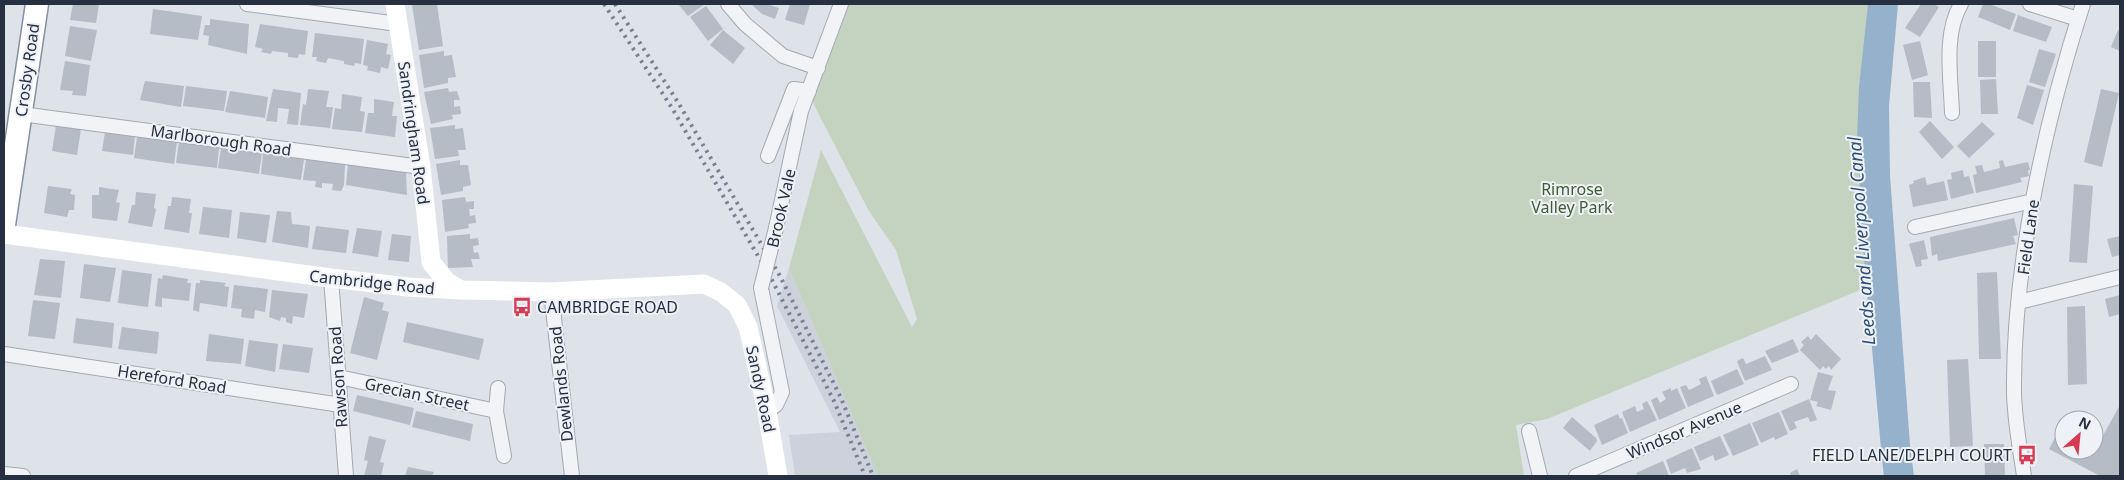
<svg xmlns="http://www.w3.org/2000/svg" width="2124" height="480" font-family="'Noto Sans',sans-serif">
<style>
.built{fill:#ccd1db}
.green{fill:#c4d3bf}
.water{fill:#96b1cc}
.building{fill:#b5bcc6}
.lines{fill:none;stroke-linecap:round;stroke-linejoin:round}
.minor-casing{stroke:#a3a9b3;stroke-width:16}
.trunk-casing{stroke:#8590a1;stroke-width:25}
.minor{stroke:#f1f3f7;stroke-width:14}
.secondary{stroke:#fff;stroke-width:19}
.trunk{stroke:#fff;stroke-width:22}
.rail{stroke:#778294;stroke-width:4;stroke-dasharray:2.5 5;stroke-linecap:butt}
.minor-bridge-casing{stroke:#a3a9b3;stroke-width:16;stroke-linecap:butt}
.minor-bridge{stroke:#f1f3f7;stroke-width:14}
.labels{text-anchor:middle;stroke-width:4;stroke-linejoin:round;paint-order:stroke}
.street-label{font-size:16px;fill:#263041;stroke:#eef1f6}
.park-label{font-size:16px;fill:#3b5e32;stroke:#eef1f6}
.poi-label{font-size:16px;fill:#263041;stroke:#eef1f6;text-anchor:start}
.water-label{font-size:18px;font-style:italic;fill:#2d4f78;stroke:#eef1f6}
</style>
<rect width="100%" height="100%" fill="#dee2e9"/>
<path class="built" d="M789 268 878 476H795L789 435 840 432 777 306Z"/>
<path class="green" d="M841 4H1884L1882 281 1547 419 1516 425 1524 476H878L789 268 821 150 912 327 917 319 896 250 869 211 815 107 809 91Z"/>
<path class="water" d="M1868 4H1898L1889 106 1890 176 1910 445 1914 476H1884L1882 460 1864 259 1857 140 1859 87Z"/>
<path class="building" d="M73 4H99L96 23 70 20Z
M418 4H437L443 46 419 50 412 5Z
M678 4H705L688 16Z
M751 4H767L779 8 775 19 762 14Z
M790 4H810L804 25 785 20Z
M1921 4H1934L1939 7 1920 37 1905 28Z
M1983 4H1989L2016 14 2010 30 1978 17Z
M706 6 723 29 708 41 690 17Z
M153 9 202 16 198 40 150 34Z
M2018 15 2052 27 2046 42 2013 31Z
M210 19 249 24 247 54 208 45 209 36 203 35 205 25H210Z
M260 24 308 31 305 55 299 54 298 58 288 57V53L272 51 271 54 261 52 263 49 255 47Z
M70 26 97 30 91 61 65 56Z
M723 30 745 48 733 64 710 45Z
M2118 30 2120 31V51L2111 47Z
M315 33 364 39 361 64 355 63 354 66 344 64V61L328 58 326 63 316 61 317 57H312Z
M367 40 388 44 386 54 391 55 388 69 381 67 380 73 367 70 368 66 363 65Z
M1920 41 1928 75 1912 80 1903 45Z
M1978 41H1996V77H1978Z
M2039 49 2056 54 2045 87 2029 82Z
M444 51V56L452 55 456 77 448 78V83L424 88 419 55Z
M65 61 90 65 86 96 72 95 73 91 60 90Z
M1996 79 1998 114H1981L1980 80Z
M145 81 184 86 181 107 140 100Z
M1913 82H1930L1932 118 1914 117Z
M2027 85 2044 90 2033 125 2017 118Z
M186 86 227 91 224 111 183 106Z
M448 88 449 92 457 91 460 100H454V107L460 106 461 114 452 115 453 119 431 124 424 92Z
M273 89 301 93 298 125 287 124 289 109 278 108 277 122 266 121Z
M308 89 329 91 326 107H333L330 128 300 125 303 104 306 105Z
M2101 89 2119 93 2102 167 2084 162Z
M230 91 268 97 265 118 225 112Z
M342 94 362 97 360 111 365 112 362 132 332 129 335 108 341 109Z
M374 99 394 102 392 116H397L395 137 365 133 368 113H374Z
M1930 121 1954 147 1942 159 1919 132Z
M1982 122 1995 134 1969 158 1957 146Z
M56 125 81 129 77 155 52 151Z
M455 125V129L463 128 466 150H458L459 156 435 159 430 128Z
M105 132 135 136 133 155 102 151Z
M137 137 177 142 174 164 134 158Z
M179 142 219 148 217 168 176 163Z
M221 148 262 153 259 174 218 168Z
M263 153 304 159 301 180 261 174Z
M306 159 345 164 344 185 341 191 332 190 333 184 322 183V188L315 187 316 181 303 180Z
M460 160V165H468L471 185 463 187V191L441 195 436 164Z
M2003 160 2005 167 2028 162 2030 170H2028L2029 176 2020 178 2022 182 1976 193 1973 175 1977 174 1975 166 1982 165 1984 172 2000 168 1999 161Z
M348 164 406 172 407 195 346 185Z
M1963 170 1964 177 1969 176 1974 193 1951 199 1947 180 1952 179 1951 173Z
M1925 177 1927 185 1944 181 1948 200 1913 207 1909 185 1914 183 1913 181Z
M2074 184 2093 186 2087 263 2069 262Z
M48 186 72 189 70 194 75 195 74 210H69L67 217 44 213Z
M99 187 119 190 116 202 120 203 117 221 92 218V195H99Z
M136 192 156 194 154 208 156 209 152 227 128 223 132 205H135Z
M172 197 191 199 189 213H192L189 233 164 229 168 206H171Z
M465 197 466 202 474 201V209H469L470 216 475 215 476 223 468 224 469 228 445 232 442 200Z
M203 207 232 210 229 238 199 234Z
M277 211 291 212 292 224 310 226 308 248 272 242Z
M240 212 270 215 266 243 237 238Z
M2014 218 2018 235 2013 236 2016 244 1938 261 1937 254 1932 256 1930 237Z
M316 226 349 230 346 253 312 249Z
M357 228 382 231 378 257 352 253Z
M392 234 411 236 409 262 388 260Z
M470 234V239L478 238 479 245 473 246 474 253 478 252 480 259H471L473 267 448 268 447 236Z
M2120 236V255L2112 257 2107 239Z
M1924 240 1928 259 1921 260 1922 266 1916 267 1909 244Z
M40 259 65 261 61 298 34 295Z
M84 264 116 268 110 302 80 298Z
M122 270 152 274 148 307 118 303Z
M1997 272 2001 359H1979L1977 273Z
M163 275 188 279 187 283H191L189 301 162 298V307L155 306 158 278 162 279Z
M200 280 226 283 224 286 229 287 227 307 200 303 199 312 193 310 196 283H200Z
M234 285 268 289 265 312 255 310 254 319 241 317 242 309 231 308Z
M272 290 308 294 304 318 293 316 292 324 286 322V318L281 317 280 321 269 317Z
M2120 295V314L2109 317 2105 299Z
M364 297 384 303 382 310 389 312 377 360 350 353Z
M33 300 60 303 55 339 28 336Z
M2085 306 2087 384 2068 385 2067 307Z
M76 318 114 323 112 348 73 343Z
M407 322 484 339 479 360 403 342Z
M122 327 159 332 157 354 118 349Z
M209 334 244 339 241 364 206 361Z
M1816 334 1841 359 1831 370 1829 366 1826 369 1823 366 1820 370 1800 350 1804 345 1801 342 1808 336 1811 340Z
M1793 339 1799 352 1772 363 1765 351Z
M249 340 278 344 275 372 245 366Z
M283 344 313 348 309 373 279 369Z
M1765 356 1772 370 1745 381 1737 361 1743 358 1746 364Z
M1968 359 1973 446 1950 447 1947 360Z
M1737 369 1744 384 1717 395 1711 381Z
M1818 372 1833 376 1828 390 1836 391 1831 410 1816 406 1818 402 1810 400Z
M1706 376 1714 396 1688 407 1680 387 1686 385 1689 390 1701 384 1699 379Z
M1671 388V391L1677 388 1686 408 1659 420 1651 400 1657 397 1660 403 1666 399 1662 392Z
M357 395 414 408 410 425 353 411Z
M1809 399 1817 420 1810 422 1808 417 1794 422 1797 428 1790 431 1781 411Z
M1647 401 1657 420 1630 432 1622 412 1635 406 1637 412 1644 409 1642 404Z
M2120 405V476H2100L2049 449 2064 421V450H2094V435L2101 439Z
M416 411 473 424 470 441 412 427Z
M1779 412 1788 434 1775 440 1774 437 1761 443 1752 423Z
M1618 414 1620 419 1622 418 1628 433 1602 445 1594 425Z
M1572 417 1596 438 1597 441 1590 451 1563 428Z
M1750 423 1759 445 1733 456 1723 435Z
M369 436 386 440 380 462 384 463 381 476H364L368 461 364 460Z
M1720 436 1729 455 1715 461 1713 455 1700 461 1694 447Z
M1984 444H2004L2005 476H1985Z
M1692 448 1701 469 1687 473 1685 468 1671 474 1666 460Z
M1663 461 1669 476H1638L1636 473Z
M408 467 434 472 432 476H405Z
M1797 469 1800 476H1791L1790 473Z"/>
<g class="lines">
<defs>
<path id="minor" d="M247 4 398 24
M728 4 745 24 783 56 818 68
M2030 4 2078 19
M1952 113C1951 78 1943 35 1961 4
M21 114 421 167
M768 156 794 89 809 91
M1915 227 2033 201
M776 228 801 111 841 4
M331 278 346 476
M761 288 782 392 776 405 767 411
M551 292 572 476
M2019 302 2120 277
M4 354 341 405
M339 377 496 411
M498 388 496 411 504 456
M1529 431 1540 476
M4 474 23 476
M1576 476 1791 384
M2024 476C2020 448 2014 418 2014 390 2013 265 2045 122 2083 4"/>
<path id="trunk" d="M4 225 37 4"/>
</defs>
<use href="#minor" class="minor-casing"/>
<use href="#trunk" class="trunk-casing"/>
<use href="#minor" class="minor"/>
<path class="secondary" d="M395 4 421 167 431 262 447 282 461 290
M4 234 331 278 408 287 461 290 551 292 704 284 721 292 737 305 748 327 767 411 778 476"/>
<use href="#trunk" class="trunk"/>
<path class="rail" d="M604 4 672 108 772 280 834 401 865 476
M615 4 679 104 780 276 841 398 873 476"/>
<defs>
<path id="minor-bridge" d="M761 288 776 228"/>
</defs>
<use href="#minor-bridge" class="minor-bridge-casing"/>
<use href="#minor-bridge" class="minor-bridge"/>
</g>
<defs>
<symbol id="bus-bare" viewBox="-9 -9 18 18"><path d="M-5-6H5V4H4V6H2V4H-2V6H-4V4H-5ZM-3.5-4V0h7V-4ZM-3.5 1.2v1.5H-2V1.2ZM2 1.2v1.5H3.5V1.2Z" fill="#d83953" stroke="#eef1f6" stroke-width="2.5" paint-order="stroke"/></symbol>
</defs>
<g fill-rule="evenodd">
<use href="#bus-bare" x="508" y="293" width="28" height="28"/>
<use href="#bus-bare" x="2013" y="441" width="28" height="28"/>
</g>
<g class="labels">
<g class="street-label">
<text transform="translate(27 70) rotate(-82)" y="6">Crosby Road</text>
<text transform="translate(414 133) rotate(82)" y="6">Sandringham Road</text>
<text transform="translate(221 140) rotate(8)" y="6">Marlborough Road</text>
<text transform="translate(781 208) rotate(-77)" y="6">Brook Vale</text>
<text transform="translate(2028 237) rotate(-82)" y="6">Field Lane</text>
<text transform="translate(372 282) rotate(6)" y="6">Cambridge Road</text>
<text transform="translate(338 377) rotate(-94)" y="6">Rawson Road</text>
<text transform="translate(172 379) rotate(9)" y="6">Hereford Road</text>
<text transform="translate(561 384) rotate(-96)" y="6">Dewlands Road</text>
<text transform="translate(761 389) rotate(78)" y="6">Sandy Road</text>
<text transform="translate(417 394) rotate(12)" y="6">Grecian Street</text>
<text transform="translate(1684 430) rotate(-23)" y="6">Windsor Avenue</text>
</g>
<g class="park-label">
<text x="1572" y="195">Rimrose<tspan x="1572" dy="18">Valley Park</tspan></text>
</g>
<g class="poi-label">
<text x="537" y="313">CAMBRIDGE ROAD</text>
<text x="2012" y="461" text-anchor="end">FIELD LANE/DELPH COURT</text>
</g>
<g class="water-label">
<text transform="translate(1862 241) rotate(-94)" y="6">Leeds and Liverpool Canal</text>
</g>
</g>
<rect width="2124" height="480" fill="none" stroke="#263041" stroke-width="10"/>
<g transform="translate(2079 435) rotate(27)"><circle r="24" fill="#eef1f6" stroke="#9ea4ae"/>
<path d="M0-4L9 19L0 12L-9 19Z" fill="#d83953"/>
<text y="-8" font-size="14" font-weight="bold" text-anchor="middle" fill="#263041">N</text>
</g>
</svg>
